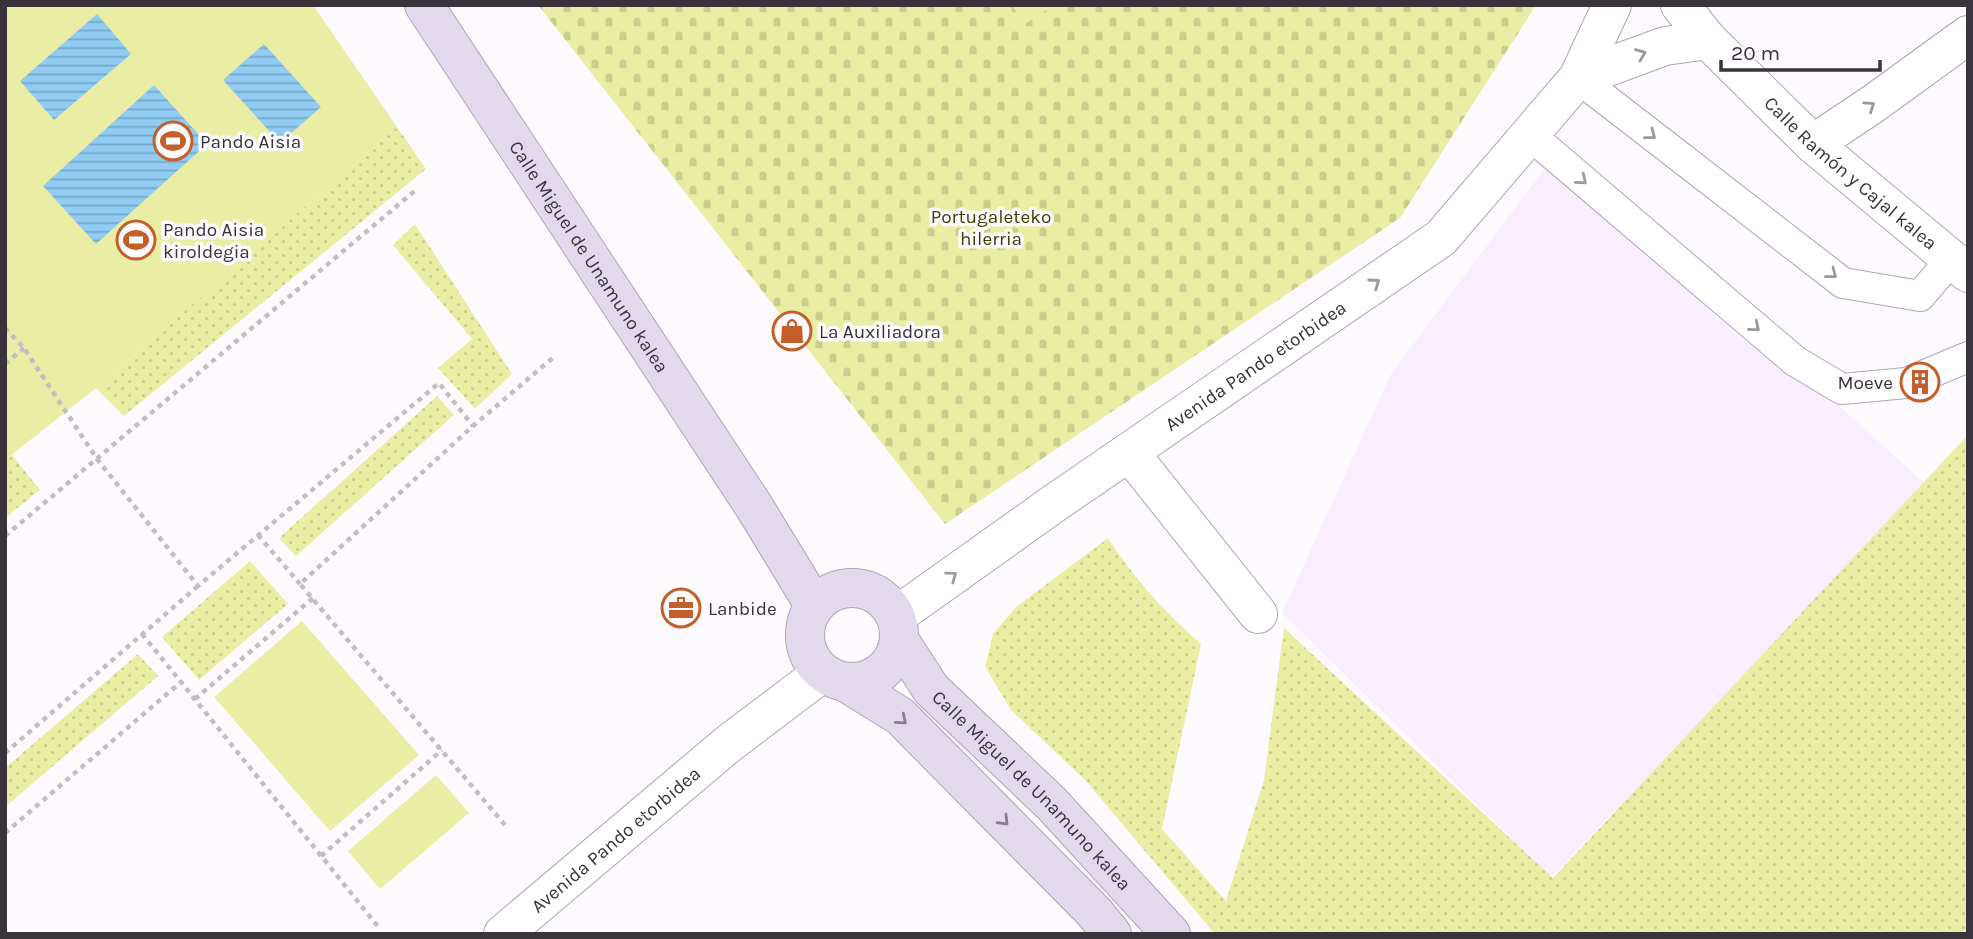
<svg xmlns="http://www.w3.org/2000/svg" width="1973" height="939" font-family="Karla,sans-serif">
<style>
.built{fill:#f8eefe}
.grass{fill:url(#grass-dots)}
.cemetery{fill:url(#cemetery-stones)}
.green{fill:#eaeea4}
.water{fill:url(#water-rules)}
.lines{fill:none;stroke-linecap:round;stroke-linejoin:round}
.lane-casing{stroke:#afa4b7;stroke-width:32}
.street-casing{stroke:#afa4b7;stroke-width:40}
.secondary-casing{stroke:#afa4b7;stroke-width:40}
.path{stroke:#c1bdc3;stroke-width:4.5;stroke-dasharray:5 5;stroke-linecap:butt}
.lane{stroke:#fff;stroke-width:30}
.street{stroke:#fff;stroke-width:38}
.secondary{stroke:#e3d9ed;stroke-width:38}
.oneway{stroke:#9c9a9e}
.oneway2{stroke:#867e8c}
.labels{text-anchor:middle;stroke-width:7;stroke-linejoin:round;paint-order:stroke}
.poi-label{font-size:19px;fill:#39343c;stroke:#fdfafe;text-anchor:start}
.street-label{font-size:19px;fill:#39343c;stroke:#fdfafe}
.park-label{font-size:19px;fill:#3f3f00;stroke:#fdfafe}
</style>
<defs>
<pattern id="grass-dots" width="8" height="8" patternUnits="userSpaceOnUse" patternTransform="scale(1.75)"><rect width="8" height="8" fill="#eaeea4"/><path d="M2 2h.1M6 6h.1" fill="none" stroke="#c9cd8e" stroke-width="1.8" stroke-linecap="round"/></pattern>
<pattern id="cemetery-stones" width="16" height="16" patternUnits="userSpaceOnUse" patternTransform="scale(1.75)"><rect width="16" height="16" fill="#eaeea4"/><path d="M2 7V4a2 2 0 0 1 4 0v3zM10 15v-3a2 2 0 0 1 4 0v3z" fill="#c9cd8e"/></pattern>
<pattern id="water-rules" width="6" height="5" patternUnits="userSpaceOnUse" patternTransform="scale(1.75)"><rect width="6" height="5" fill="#91ccf4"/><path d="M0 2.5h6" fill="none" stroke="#77a6c7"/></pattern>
</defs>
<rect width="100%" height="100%" fill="#fdfafe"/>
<path class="built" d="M1549 163 1738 336 1836 403 1929 487 1551 877 1282 613 1391 374Z"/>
<path class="grass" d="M397 127 426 169 124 416 96 388Z
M415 224 512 374 475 409 438 368 472 339 393 245Z
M437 396 454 415 296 556 279 538Z
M1968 435V934H1215L1086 781 1011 710 985 667 993 634 1016 607 1108 538C1136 581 1163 610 1201 644L1162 829 1226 901 1264 780 1284 628 1553 878Z
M12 455 40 490 5 518V460Z
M250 561 288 604 199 680 162 637Z
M138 654 158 676 5 807V768Z"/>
<path class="cemetery" d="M538 5H1536L1400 218 945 524Z"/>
<path class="green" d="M5 5H313L397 127 96 388 5 460Z
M1012 5H1054L1025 24Z
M302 621 419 755 330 831 214 697Z
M436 775 469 813 380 889 348 851Z"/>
<path class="water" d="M97 14 131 54 54 120 20 81Z
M264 44 321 107 280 143 223 80Z
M154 85 207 144 96 244 43 186Z"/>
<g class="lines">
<defs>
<path id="lane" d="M1578 78 1843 283 1920 296 1951 260
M1530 135 1795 361 1842 389 1906 383 1968 357"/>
<g id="street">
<path id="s1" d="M1680 5 1708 40 1813 144 1968 273"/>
<path d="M1578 78 1665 46 1708 40"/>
<path d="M1813 144 1873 104 1968 35"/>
<path d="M1129 452 1258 614"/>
<path id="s2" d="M896 616 1056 502 1441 238 1578 78 1612 5"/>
<path id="s3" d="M503 934 727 745 822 673"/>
</g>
<g id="secondary">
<path id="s4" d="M424 5 755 508 814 605"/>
<circle cx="852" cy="635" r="47"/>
<path id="s5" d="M900 641 931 689 1052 804 1171 934"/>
<path d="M845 682 900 716 1094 912 1112 934"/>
</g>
</defs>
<use href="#lane" class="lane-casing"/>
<use href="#street" class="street-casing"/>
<use href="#secondary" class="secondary-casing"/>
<path class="path" d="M5 328 24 348 97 459 198 586 439 383 473 426
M5 364 24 348
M258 535 300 584
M5 536 417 189
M142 634 181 682
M195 699 313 598
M5 753 198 586
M505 825 300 584 473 426 556 355
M5 833 181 682 380 929
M321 856 442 750"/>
<use href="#lane" class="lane"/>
<use href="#street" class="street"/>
<use href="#secondary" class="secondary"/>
</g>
<defs><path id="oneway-chevron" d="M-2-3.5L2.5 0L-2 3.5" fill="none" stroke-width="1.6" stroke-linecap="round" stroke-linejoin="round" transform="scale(1.75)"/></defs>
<g class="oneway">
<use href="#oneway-chevron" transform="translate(1641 54) rotate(-21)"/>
<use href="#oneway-chevron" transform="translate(1870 106) rotate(-34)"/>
<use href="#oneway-chevron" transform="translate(1651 135) rotate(38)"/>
<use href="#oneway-chevron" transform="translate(1582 180) rotate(40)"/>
<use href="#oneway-chevron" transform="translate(1832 274) rotate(38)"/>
<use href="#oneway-chevron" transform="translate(1375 283) rotate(-35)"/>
<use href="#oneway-chevron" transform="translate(1755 327) rotate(40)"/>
<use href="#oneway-chevron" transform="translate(952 576) rotate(-36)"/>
</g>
<g class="oneway2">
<use href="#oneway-chevron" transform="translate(902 720) rotate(40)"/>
<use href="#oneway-chevron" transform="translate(1004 821) rotate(46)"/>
</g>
<defs>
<symbol id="stadium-ring" viewBox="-11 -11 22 22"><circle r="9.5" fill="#fdfafe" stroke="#c35f28" stroke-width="1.5"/><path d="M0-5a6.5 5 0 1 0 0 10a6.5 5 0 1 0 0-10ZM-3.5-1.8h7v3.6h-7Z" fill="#c35f28"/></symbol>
<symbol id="shop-ring" viewBox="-11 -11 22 22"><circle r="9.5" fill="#fdfafe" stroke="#c35f28" stroke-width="1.5"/><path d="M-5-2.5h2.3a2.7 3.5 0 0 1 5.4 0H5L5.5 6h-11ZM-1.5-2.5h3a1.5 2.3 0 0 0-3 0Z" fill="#c35f28"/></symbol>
<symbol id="building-ring" viewBox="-11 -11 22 22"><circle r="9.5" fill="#fdfafe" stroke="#c35f28" stroke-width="1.5"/><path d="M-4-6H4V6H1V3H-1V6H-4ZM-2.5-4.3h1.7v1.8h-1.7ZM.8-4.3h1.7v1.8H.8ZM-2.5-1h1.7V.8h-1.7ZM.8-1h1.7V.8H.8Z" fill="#c35f28"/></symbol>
<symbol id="office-ring" viewBox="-11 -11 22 22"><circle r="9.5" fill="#fdfafe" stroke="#c35f28" stroke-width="1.5"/><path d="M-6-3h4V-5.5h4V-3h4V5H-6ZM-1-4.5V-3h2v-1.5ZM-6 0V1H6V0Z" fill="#c35f28"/></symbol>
</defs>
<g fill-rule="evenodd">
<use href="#stadium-ring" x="151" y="119" width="44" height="44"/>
<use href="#stadium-ring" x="114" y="218" width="44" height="44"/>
<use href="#shop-ring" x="770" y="309" width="44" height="44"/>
<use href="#building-ring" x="1898" y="360" width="44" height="44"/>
<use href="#office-ring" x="659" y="586" width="44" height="44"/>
</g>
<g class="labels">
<g class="poi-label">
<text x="200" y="148">Pando Aisia</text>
<text x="163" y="236">Pando Aisia<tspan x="163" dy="22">kiroldegia</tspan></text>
<text x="819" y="338">La Auxiliadora</text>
<text x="1893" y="389" text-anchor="end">Moeve</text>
<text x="708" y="615">Lanbide</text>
</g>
<g class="street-label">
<text dy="7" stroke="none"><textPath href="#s1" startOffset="240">Calle Ramón y Cajal kalea</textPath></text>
<text dy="7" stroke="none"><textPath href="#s4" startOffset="301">Calle Miguel de Unamuno kalea</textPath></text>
<text dy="7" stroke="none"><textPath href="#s2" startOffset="438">Avenida Pando etorbidea</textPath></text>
<text dy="7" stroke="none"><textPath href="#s5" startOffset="200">Calle Miguel de Unamuno kalea</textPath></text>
<text dy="7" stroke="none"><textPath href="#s3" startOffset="147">Avenida Pando etorbidea</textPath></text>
</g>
<g class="park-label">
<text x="991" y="223">Portugaleteko<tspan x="991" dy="22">hilerria</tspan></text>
</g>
</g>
<rect width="1973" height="939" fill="none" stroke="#39343c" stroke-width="14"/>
<path d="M1721 60v10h159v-10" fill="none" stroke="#39343c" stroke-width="3.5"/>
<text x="1731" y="60" font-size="21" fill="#39343c" stroke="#fdfafe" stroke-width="5" paint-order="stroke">20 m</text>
</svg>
